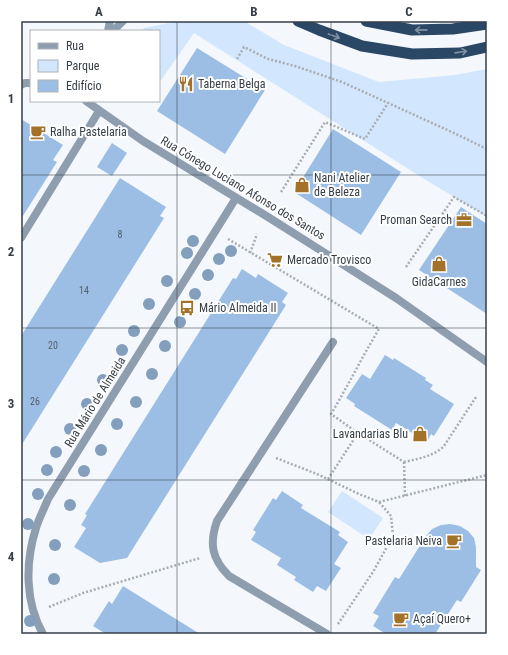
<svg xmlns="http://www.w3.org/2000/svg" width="508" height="655" font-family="'Roboto Condensed',sans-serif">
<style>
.green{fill:#d2e6fd}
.building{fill:#9cbee5}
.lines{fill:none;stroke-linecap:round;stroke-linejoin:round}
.path{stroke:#a8adb4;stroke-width:2.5;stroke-dasharray:2 2;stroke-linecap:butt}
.minor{stroke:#8f9eaf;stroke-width:8}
.trunk{stroke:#2b4766;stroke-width:11}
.tree{fill:#839fbd}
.oneway{stroke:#8091a3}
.grid{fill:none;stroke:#363e47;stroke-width:1;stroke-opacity:0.55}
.labels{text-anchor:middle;stroke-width:4;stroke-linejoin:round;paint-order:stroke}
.number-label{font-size:10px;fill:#505e6e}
.poi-label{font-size:12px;fill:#363e47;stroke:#fff;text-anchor:start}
.street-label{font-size:12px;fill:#363e47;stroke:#fff}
.neatline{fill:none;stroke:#363e47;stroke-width:1.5}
.grid-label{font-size:13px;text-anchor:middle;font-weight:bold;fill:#363e47}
</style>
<rect width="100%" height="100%" fill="#f4f8fd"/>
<path class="green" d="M179 21H244L284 45 379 82 455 75 487 69V217L421 177 194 33 159 83V31H142L144 28Z
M342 491 383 518 369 539 328 512Z"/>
<path class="building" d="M197 48 265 90 225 154 157 111Z
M21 119 63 145 53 160 57 162 21 219Z
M333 129 401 172 361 235 294 192Z
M112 143 127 153 112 176 97 167Z
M120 178 166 207 160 216 164 218 21 446V336Z
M461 207 487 224V314L419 270Z
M242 269 256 278 258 274 288 293 282 302 286 305 127 558 100 563 74 547 86 528 81 525 87 515 85 514 233 278 236 279Z
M385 355 393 360 394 358 426 378 425 380 433 385 430 389 454 404 434 436 431 434 427 442 396 423 392 430 354 406 355 404 346 398 362 374 370 379Z
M282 491 303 505 301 508 340 532 338 535 348 542 334 564 341 568 326 591 317 586 313 592 294 580 296 577 277 565 281 558 251 540 256 532 253 530 273 498 276 500Z
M450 524 460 526 468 531 474 538 476 547V567L481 570 461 602 457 600 435 634H386L373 626 379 616 373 613 395 577 399 579 426 536 432 529 441 525Z
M123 586 200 634H106L93 626 109 601 112 604Z"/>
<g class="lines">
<path class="path" d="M237 59 244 47 268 59 295 66 342 82 454 133 487 149
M281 192 325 122 365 139 388 103
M228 239 379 329C362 357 348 386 331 414L358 433 404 462
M250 253 257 234
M406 267 454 197 487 216
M276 458 317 474 359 494 379 502 487 475
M404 462C418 459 434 456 444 446L476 397
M404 462 405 496
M328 479 358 433
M49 607 83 593 200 558
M338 624 373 572 393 536 391 516 379 502"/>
<path class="minor" d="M108 31 110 21
M113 31 123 21
M21 85 25 83H31
M86 101 143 141 268 217 396 298 487 362
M21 238 99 111
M43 634C25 602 25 563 36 528 39 518 44 509 48 499L236 198
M327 634 229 576C212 559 209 544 217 521L333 342"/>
<path class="trunk" d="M298 21 319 30 362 46 412 54 460 53 487 47
M366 21 412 30 453 29 487 24"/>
</g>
<g class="tree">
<circle cx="193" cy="241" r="6"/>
<circle cx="231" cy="251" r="6"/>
<circle cx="187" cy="253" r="6"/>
<circle cx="219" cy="259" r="6"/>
<circle cx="208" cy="275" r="6"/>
<circle cx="167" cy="281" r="6"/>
<circle cx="195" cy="294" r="6"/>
<circle cx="149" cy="304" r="6"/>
<circle cx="180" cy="322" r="6"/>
<circle cx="134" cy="331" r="6"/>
<circle cx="165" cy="346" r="6"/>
<circle cx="122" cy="350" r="6"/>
<circle cx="152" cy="374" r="6"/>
<circle cx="103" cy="380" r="6"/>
<circle cx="136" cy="402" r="6"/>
<circle cx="87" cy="404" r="6"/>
<circle cx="117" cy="424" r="6"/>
<circle cx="70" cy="429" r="6"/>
<circle cx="101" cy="450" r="6"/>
<circle cx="56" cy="452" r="6"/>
<circle cx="47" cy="470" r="6"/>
<circle cx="84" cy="471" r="6"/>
<circle cx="38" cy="494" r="6"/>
<circle cx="70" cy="505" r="6"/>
<circle cx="28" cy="524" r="6"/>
<circle cx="55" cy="545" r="6"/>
<circle cx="54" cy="579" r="6"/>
<circle cx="30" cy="621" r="6"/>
</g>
<defs><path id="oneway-shaft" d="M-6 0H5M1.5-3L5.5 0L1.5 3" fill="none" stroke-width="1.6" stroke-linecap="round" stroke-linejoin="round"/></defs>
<g class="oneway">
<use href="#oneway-shaft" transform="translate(421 30) rotate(179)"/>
<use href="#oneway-shaft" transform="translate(334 36) rotate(20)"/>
<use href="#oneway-shaft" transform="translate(461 52) rotate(-8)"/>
</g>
<path class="grid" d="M177 21V634M331 21V634M21 175H487M21 328H487M21 480H487"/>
<defs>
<symbol id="restaurant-bare" viewBox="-9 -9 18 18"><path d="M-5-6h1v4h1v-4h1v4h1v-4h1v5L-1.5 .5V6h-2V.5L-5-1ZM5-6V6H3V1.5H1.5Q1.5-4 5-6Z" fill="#a47128" stroke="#fff" stroke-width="2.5" paint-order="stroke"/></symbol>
<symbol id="cafe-bare" viewBox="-9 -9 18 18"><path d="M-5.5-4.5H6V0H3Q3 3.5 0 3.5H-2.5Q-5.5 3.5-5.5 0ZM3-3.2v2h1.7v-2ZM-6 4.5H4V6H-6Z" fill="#a47128" stroke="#fff" stroke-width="2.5" paint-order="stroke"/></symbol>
<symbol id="shop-bare" viewBox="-9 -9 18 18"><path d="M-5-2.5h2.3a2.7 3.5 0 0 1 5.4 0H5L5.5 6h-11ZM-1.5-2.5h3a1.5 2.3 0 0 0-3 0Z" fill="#a47128" stroke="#fff" stroke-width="2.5" paint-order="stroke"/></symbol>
<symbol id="office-bare" viewBox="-9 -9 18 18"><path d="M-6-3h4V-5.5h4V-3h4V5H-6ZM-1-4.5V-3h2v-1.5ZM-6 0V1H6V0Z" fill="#a47128" stroke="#fff" stroke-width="2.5" paint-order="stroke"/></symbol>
<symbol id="supermarket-bare" viewBox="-9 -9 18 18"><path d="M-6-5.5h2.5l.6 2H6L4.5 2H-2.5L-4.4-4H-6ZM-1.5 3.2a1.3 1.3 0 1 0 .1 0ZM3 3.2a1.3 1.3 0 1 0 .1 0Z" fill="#a47128" stroke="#fff" stroke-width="2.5" paint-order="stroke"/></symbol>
<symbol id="bus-bare" viewBox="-9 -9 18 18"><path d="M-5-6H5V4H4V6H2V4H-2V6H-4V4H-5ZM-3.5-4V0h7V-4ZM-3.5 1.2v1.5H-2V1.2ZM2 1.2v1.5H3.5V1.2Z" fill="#a47128" stroke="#fff" stroke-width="2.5" paint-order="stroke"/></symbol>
</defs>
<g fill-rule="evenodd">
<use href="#restaurant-bare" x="175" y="73" width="22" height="22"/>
<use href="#cafe-bare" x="27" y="121" width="22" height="22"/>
<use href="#shop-bare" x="291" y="174" width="22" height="22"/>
<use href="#office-bare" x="453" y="209" width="22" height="22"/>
<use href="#supermarket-bare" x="264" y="249" width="22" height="22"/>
<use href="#shop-bare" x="428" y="253" width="22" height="22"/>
<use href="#bus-bare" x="176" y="297" width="22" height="22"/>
<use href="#shop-bare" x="409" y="423" width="22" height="22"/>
<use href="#cafe-bare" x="443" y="530" width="22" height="22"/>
<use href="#cafe-bare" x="390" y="608" width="22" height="22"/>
</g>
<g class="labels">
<g class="number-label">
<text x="120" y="238">8</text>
<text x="84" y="294">14</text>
<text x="53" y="349">20</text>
<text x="35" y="405">26</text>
</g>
<g class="poi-label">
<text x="198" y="88">Taberna Belga</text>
<text x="50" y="136">Ralha Pastelaria</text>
<text x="314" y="182">Nani Atelier<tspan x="314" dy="14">de Beleza</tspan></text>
<text x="452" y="224" text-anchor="end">Proman Search</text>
<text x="287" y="264">Mercado Trovisco</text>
<text x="439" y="286" text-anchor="middle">GidaCarnes</text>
<text x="199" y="312">Mário Almeida II</text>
<text x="408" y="438" text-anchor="end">Lavandarias Blu</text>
<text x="442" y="545" text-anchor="end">Pastelaria Neiva</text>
<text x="413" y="623">Açaí Quero+</text>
</g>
<g class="street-label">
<text transform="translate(243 188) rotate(31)" y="4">Rua Cónego Luciano Afonso dos Santos</text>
<text transform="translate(95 402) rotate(-58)" y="4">Rua Mário de Almeida</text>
</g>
</g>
<rect width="508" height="655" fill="none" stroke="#ffffff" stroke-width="44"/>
<rect x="30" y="30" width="130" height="72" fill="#ffffff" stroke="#afb2b5"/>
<rect x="38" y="43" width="20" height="6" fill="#8f9eaf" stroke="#afb2b5"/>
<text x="66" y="50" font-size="12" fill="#363e47">Rua</text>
<rect x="38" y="60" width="20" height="12" fill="#d2e6fd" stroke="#afb2b5"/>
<text x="66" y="70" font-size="12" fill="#363e47">Parque</text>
<rect x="38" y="80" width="20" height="12" fill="#9cbee5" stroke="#afb2b5"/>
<text x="66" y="90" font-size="12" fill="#363e47">Edifício</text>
<rect x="22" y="22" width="464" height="611" class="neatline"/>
<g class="grid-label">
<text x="99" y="16">A</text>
<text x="254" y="16">B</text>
<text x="409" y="16">C</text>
<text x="11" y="103">1</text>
<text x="11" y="256">2</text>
<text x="11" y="408">3</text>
<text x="11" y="561">4</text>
</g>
</svg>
